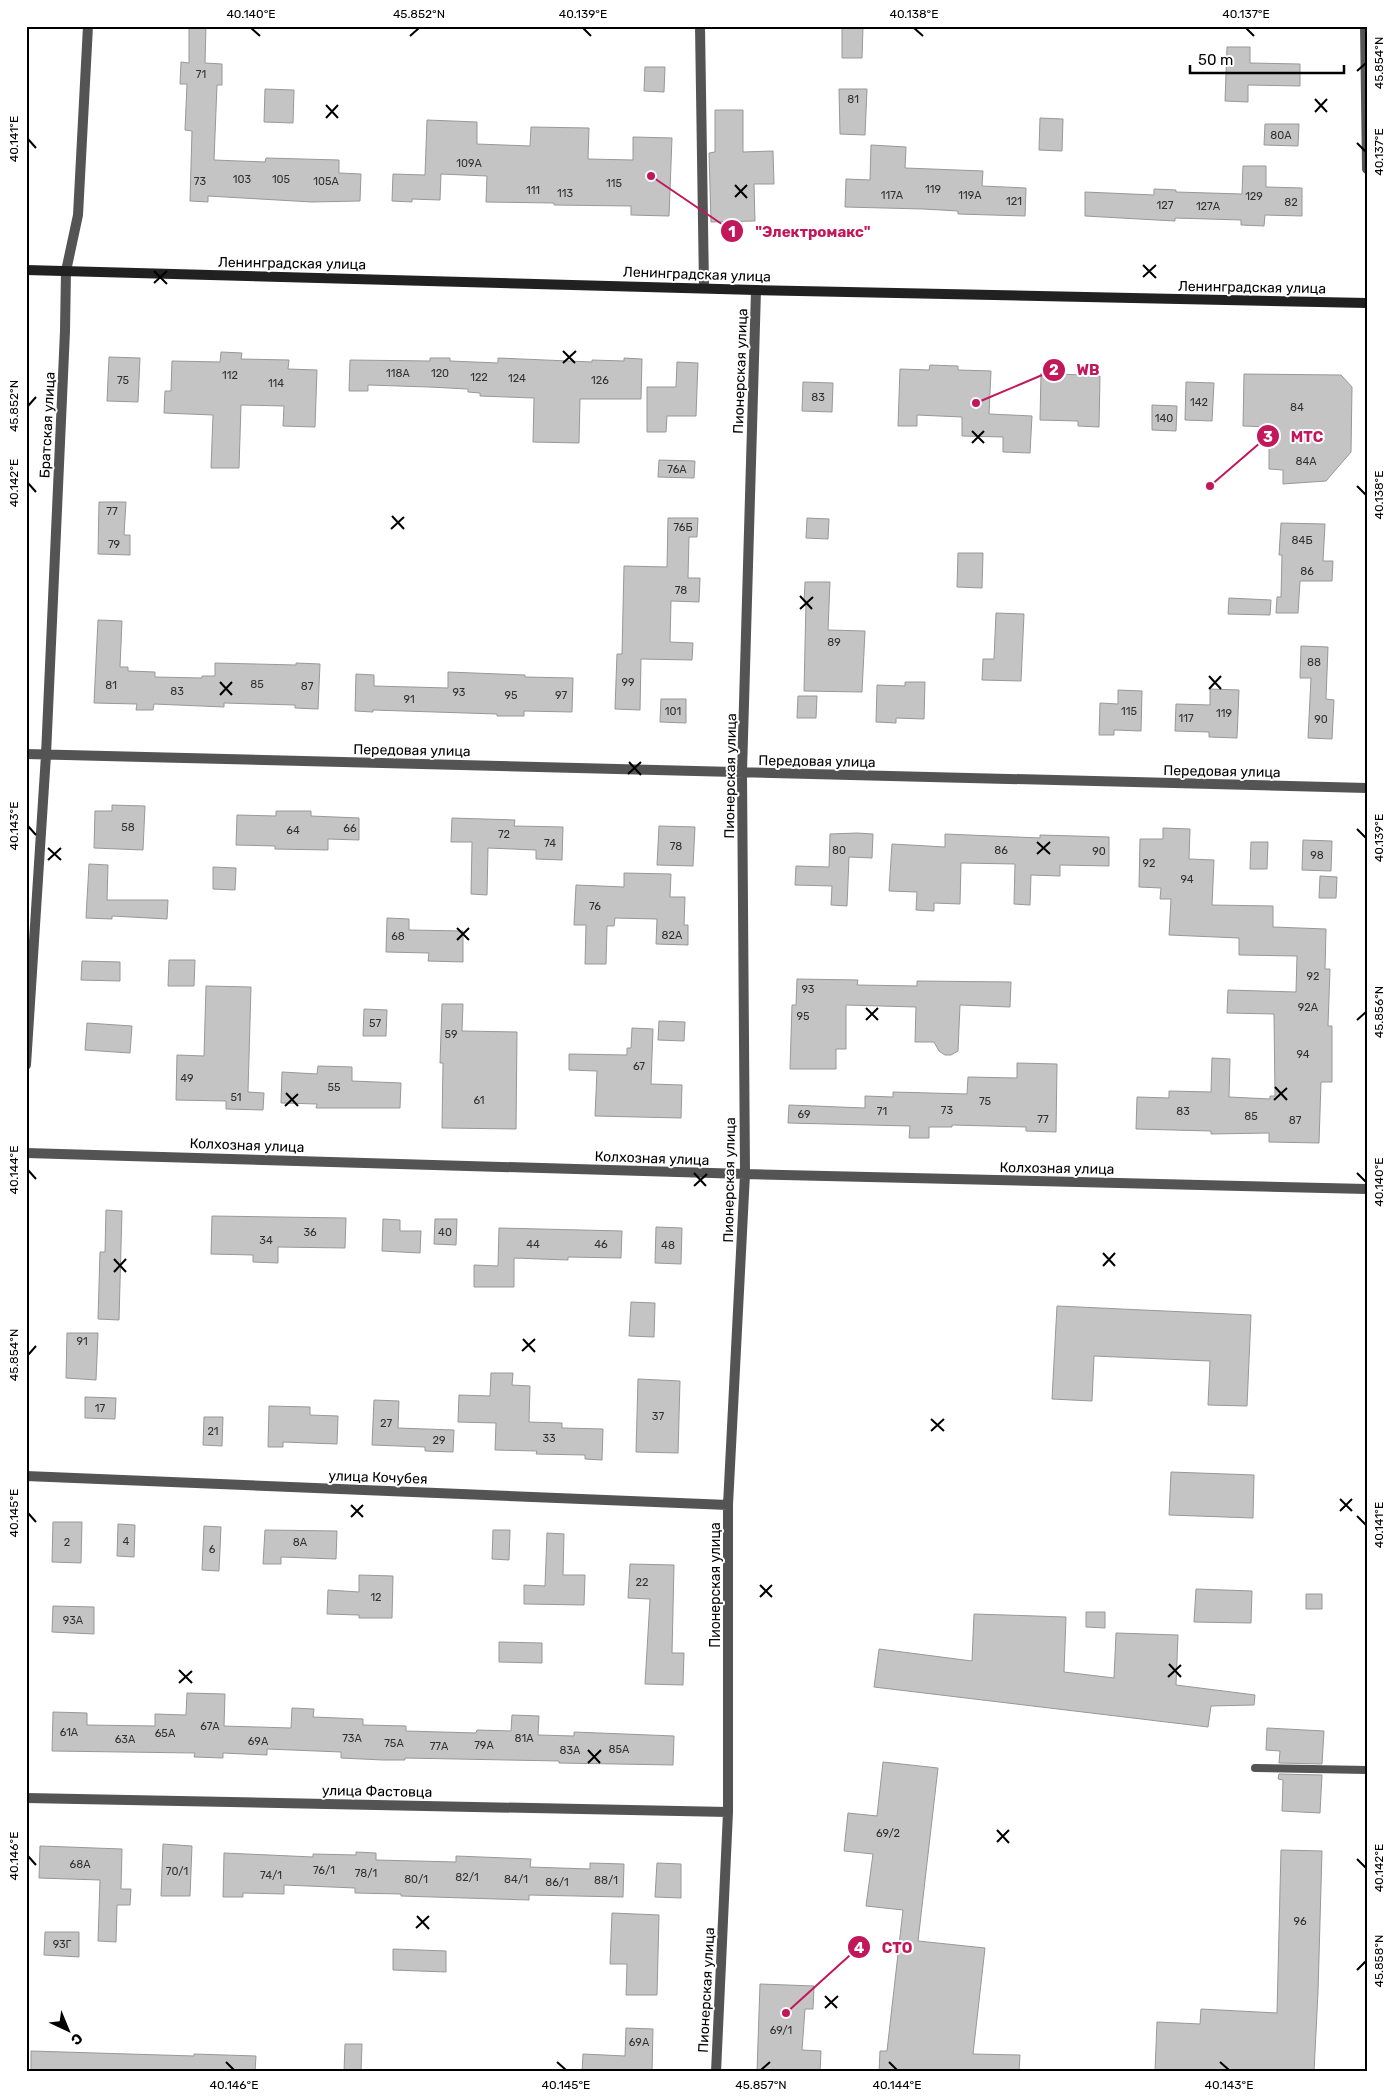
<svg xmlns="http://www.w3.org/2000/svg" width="1393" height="2098" font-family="Rubik,sans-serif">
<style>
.building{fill:#c4c4c4;stroke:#989898}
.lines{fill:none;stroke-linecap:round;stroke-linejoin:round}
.lane{stroke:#545454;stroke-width:8}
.street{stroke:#545454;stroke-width:10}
.secondary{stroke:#212121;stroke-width:10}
.ticks{fill:none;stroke:#000;stroke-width:2}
.labels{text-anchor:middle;stroke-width:4;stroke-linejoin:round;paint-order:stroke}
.number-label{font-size:11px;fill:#313131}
.street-label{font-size:14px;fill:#000;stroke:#fff}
.leader{fill:none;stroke:#c2185b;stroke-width:2}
.callout-dot{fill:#c2185b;stroke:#fff;stroke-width:2}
.mark-label{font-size:15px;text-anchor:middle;font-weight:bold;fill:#fff}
.callout-label{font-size:15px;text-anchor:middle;font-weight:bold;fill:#c2185b;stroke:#fff;stroke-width:4;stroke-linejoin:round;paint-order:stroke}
.neatline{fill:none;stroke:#000;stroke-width:2}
.ticks-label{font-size:12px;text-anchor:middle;fill:#000}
</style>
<rect width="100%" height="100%" fill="#fff"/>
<path class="building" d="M189 26H206L205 63 222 64V85H217L214 160 265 162 266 158 339 160V173L361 174 360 201 312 202 208 196V202L190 201 192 131 185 130 187 84H180L181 62 189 63Z
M842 26H863L862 58H842Z
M1227 47H1250V63L1300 64V86L1248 85V102L1225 101Z
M645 67H665L664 92 644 91Z
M265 89 294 90 293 123 264 122Z
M839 89H867L865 135 840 134Z
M715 110H743V152L773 151 774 184H754L755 221 711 222 709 153 715 152Z
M1040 118 1063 119 1062 151 1039 150Z
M427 120 477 122V144L530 146 531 127 589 128 588 159 633 160V137L672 138 669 216 631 215V206L554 205V203L486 202 487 176 441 174 440 200 412 199V202L392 201 393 174 425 175Z
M1265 124H1299L1298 146 1264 145Z
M871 145 906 147 905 168 983 171 982 186 1026 188 1025 216 958 214V211L923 209 845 207 846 179 870 180Z
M1243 166H1266V187L1302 188V216L1265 215 1264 226 1241 225V220L1175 218V221L1085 216V192L1154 195V189L1176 190V192L1242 194Z
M221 352 242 353 241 359 289 360 288 369 317 370 315 427 283 426 284 406 241 405 239 468H211L213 415 164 413 165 391H171L172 361 220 362Z
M109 357 140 358 138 402 107 401Z
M430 358H450V361L498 363V358L592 362V360L624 361V358L642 359 641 399H580L579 443 533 442 534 398 480 396V393L468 392V389L429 387 368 385V391H349L350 360 430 361Z
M677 362 698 363 696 416H667L666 432H647V387H676Z
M930 365 958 366V370L991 371 989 414 1032 416 1030 453 1003 452V437L962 436V417L917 415V426H898L900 369 929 370Z
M1041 373 1100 376 1099 427 1078 426V421L1040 420Z
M1244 374 1341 375 1352 387 1351 452 1326 481 1283 484V470L1269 469V427L1243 426Z
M803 382 833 383 832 412 802 411Z
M1186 382 1214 383 1212 421 1185 420Z
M1152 405 1177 406 1176 431 1152 430Z
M659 460 695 461 694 478 658 477Z
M99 502H126L124 535H130V555L98 554Z
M668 518H698L697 537H689L688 578H700L699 602 671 601 670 642 693 643 692 660 641 659 640 710 615 709 617 654H622L624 566 667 567Z
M807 518 829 519 828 539 806 538Z
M1281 523 1325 524 1323 561H1333L1332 581H1300L1298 613H1276L1277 597H1281L1282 555H1279Z
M958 553H983L982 588 957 587Z
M805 582H830L828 630 865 631 862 692 804 691 806 601H804Z
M1229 598 1271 600 1270 615 1228 614Z
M996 613 1024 614 1021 681 982 680 983 659H994Z
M98 620 122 621 120 667H128V671L155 672V677L202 678V676H215V663L296 665V663L320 664 318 709 295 708V705L224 703V707L154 704 153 710H136L137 704 94 703Z
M1301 646 1328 647 1326 699 1334 700 1332 739 1308 738 1311 678H1300Z
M448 672 525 675V677L573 678 572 712 524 711V716H497V714L373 710V712L355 711 356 674 374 675V686L448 688Z
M905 682H925L924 719 896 718V723L876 722 877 685 905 686Z
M1210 689 1239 690 1237 738 1209 737V732L1175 731 1176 704 1210 705Z
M1118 690 1142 691 1141 731 1114 730V735H1099L1100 703 1118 704Z
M798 696H817L816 718H797Z
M661 699H686V723L660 722Z
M112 805 145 806 143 850 94 848 95 811H112Z
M276 811H311V816L359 818V840L328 839V850L275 849V846L236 845 237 815 276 816Z
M452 818 515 820 514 826 563 827 562 860 536 859V850L488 848 487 895 471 894 472 842H451Z
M659 826 695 827 693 866 657 865Z
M1163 828 1190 829 1189 859 1214 860 1212 905 1273 906V927L1326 929 1325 969H1330L1328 1026H1332V1082H1321L1319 1143 1269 1142V1133L1211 1134V1131L1136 1129 1137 1097 1169 1098V1091L1211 1092 1212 1058 1230 1059 1229 1097 1270 1099V1096H1275L1274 1014 1227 1013 1228 990 1296 992 1297 956 1239 955V938L1169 935 1171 899H1160L1161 888 1139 887 1140 839H1163Z
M857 833 873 834 872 858 849 857 847 906 831 905 832 886 795 885 796 866 829 867 830 834Z
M945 834 1040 838V835L1109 837V866L1060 865V876L1031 875 1030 905 1014 904 1015 864 961 863 960 904 934 903V911L916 910 917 892 889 891 892 844 945 847Z
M1303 840 1332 841 1331 871 1302 870Z
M1251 842H1268L1267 869H1250Z
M89 864 108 865 107 900H168L167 919 112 916V919L86 918Z
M213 867 236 868 235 890 213 889Z
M624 873 671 874 670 897H685L684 925H688V945L656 944 657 919 615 918 614 926H607L606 964H585L586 925H574L576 885 624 887Z
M1320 876 1337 877 1336 898H1319Z
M387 918 409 919V930L463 931V962L428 961 429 953 386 952Z
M169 960H195L194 986H168Z
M82 961 120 962V981L81 980Z
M797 979 858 980 857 985 917 986V981L1011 982 1010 1007 960 1005 958 1051 951 1055H945L939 1051 934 1042H915L916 1007 846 1005V1049H836V1069H790L792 1005H796Z
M206 986 251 987 248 1092 264 1093 263 1110 226 1109V1101L176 1100 177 1055 204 1056Z
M442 1004H463L462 1031 517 1032 516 1129 442 1128 443 1063H440Z
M364 1009 387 1010 386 1036H363Z
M659 1021 685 1022 684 1041 658 1040Z
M87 1023 132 1026 130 1053 85 1050Z
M632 1028 653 1029 651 1084 682 1085 681 1118 595 1116 597 1071 569 1070V1054L627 1055V1048H631Z
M1017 1063 1057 1064 1056 1132 1026 1131V1127L952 1125V1127H929V1138H909L910 1126 788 1123 789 1105 865 1108V1096L893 1097V1092L967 1094 968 1077 1017 1078Z
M318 1066 352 1067V1081L401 1083 400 1108H316L317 1104 281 1103 282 1072 317 1074Z
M106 1210 122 1211 119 1320 98 1319 100 1252H105Z
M212 1216 346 1218 345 1248 278 1247V1263L253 1262V1255L211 1254Z
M383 1219 400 1220V1231H421L420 1253 382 1251Z
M435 1219H457L456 1245 434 1244Z
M656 1227 682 1228 681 1264 655 1263Z
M499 1228 622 1231 621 1258 568 1257V1260L514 1258V1287H474V1265L498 1266Z
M631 1302 655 1303 654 1337 629 1336Z
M1057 1306 1251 1315 1247 1406 1208 1405 1210 1361 1094 1356 1092 1401 1052 1399Z
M67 1333H98L96 1380 66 1378Z
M491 1373H513L512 1385 530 1386 529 1422 562 1423V1428L603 1429 602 1460 585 1459V1455L536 1454 537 1451 495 1450 496 1423 458 1422 459 1395 490 1396Z
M638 1379 680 1381 678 1453 636 1452Z
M85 1397 116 1398 115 1419 85 1418Z
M374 1400 399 1401 398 1428 454 1430 453 1452 425 1451V1447L372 1445Z
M269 1406 310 1407V1415L338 1416 337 1444 283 1442V1447H268Z
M204 1417H223L222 1446 203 1445Z
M1171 1472 1254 1475 1253 1518 1169 1515Z
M53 1522H82L81 1563 52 1562Z
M118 1524 135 1525 134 1557 117 1556Z
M204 1526 221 1527 219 1571 202 1570Z
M265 1530 337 1531 336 1559 281 1557V1564H263Z
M493 1530H510L509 1560 492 1559Z
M547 1533 564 1534 563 1575H585L584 1605 524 1604V1585L545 1586Z
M630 1564 674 1565 672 1653H684L683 1685 645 1684 650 1599 628 1598Z
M359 1575 393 1576 392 1618H359V1615L327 1614 328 1590 359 1592Z
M1196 1589 1252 1591 1251 1623 1194 1622Z
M1306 1594H1322V1609H1306Z
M53 1606 94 1607V1634L52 1632Z
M1086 1612H1105V1628L1086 1627Z
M974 1614 1066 1617 1064 1672 1114 1678 1116 1633 1178 1635 1176 1685 1255 1695 1254 1705 1211 1706 1208 1727 874 1687 879 1649 972 1661Z
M499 1642 542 1643V1663L499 1662Z
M187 1693 225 1694 224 1726 291 1728 292 1708 314 1709 313 1717 363 1719V1725L406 1726V1731L476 1733 477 1730 511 1731 512 1715 539 1716 538 1735 574 1736V1732L674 1736 673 1765 559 1763V1761L405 1758V1760H383L341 1758V1752L267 1749V1755L223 1753V1758L194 1757 195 1753 52 1751 53 1712 87 1713V1725L155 1726V1714L186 1715Z
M1267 1728 1324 1731 1322 1764 1279 1763 1280 1751 1266 1750Z
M883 1762 938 1768 918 1941 985 1948 973 2054 1020 2055 1019 2072H879L880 2051H887L903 1910 866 1906 873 1854 844 1851 848 1813 877 1816Z
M1279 1774 1322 1775 1320 1813 1282 1811 1283 1780 1278 1779Z
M163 1844 192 1846 190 1896H161Z
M40 1846 122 1849 121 1889H131L130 1905H117L116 1942 98 1941 100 1880 39 1878Z
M1281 1850 1322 1851 1318 1992 1314 2072H1155L1157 2022 1200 2024 1201 2009 1277 2013Z
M356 1852 376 1853V1860L456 1862V1856L531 1859 530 1867 590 1869V1863L624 1864 623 1897 529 1895V1900L401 1896V1894L355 1893V1888L284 1885V1894L243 1893V1897H223L224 1853 313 1857V1854L356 1855Z
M657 1863 681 1864V1898L655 1897Z
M612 1913 659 1915 657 1995H626L627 1964H610Z
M45 1932H79V1957L44 1955Z
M393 1949 446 1951V1972L393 1970Z
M760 1984 814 1986 813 2009H805L802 2050 821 2051 820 2072H757Z
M626 2028 653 2029 652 2072H582L583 2054 625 2056Z
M345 2044H362L361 2072H344Z
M31 2051 194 2056V2054L256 2056 255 2072H31Z"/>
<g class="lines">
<path class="lane" d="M1255 1768 1367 1770"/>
<path class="street" d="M700 26 704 287
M1365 26 1367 169
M26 754 1367 788
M26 1065 46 755 65 331 66 271 78 215 88 26
M26 1153 745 1174 1367 1189
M26 1476 728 1505
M26 1798 728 1812
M716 2072 728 1812V1505L745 1174 742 772 756 290"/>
<path class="secondary" d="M26 270 756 290 1367 303"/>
</g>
<path class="ticks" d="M251 28 260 36M583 28 591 36M914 28 923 36M1246 28 1254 36M410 36 419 28M1357 71 1366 63M1315 99 1327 112M326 105 338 118M1315 112 1327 99M326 118 338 105M28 139 36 148M1357 143 1366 152M735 185 747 198M735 197 747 185M1143 265 1156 278M154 271 167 284M1143 277 1156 265M154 283 167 271M563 351 575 363M563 363 576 351M28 406 36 397M972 431 984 443M972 443 984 431M28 483 36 492M1357 486 1366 495M392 516 404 529M391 529 404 517M800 596 812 609M800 609 813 597M1209 676 1221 689M220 682 232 695M1209 689 1221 676M220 695 232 682M629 762 641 775M628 774 641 762M28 826 36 835M1357 829 1366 838M1037 842 1050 854M48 848 61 860M1037 854 1050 842M48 860 61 848M457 928 469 940M457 940 469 928M866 1008 878 1020M866 1020 878 1008M1357 1020 1366 1012M1275 1087 1287 1100M286 1093 298 1106M1274 1100 1287 1088M285 1106 298 1094M28 1170 36 1179M694 1173 706 1186M1357 1173 1366 1182M694 1186 707 1174M1103 1253 1115 1266M114 1259 126 1272M1103 1266 1115 1253M114 1272 126 1259M523 1339 535 1352M522 1351 535 1339M28 1355 36 1346M931 1419 944 1431M931 1431 944 1419M1340 1499 1352 1511M351 1505 363 1517M1340 1511 1352 1499M28 1513 36 1522M1357 1516 1366 1525M351 1517 363 1505M760 1585 772 1597M760 1597 772 1585M1169 1664 1181 1677M179 1670 192 1683M1168 1677 1181 1665M179 1683 192 1671M588 1750 600 1763M588 1763 601 1750M997 1830 1009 1843M997 1842 1009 1830M28 1856 36 1865M1357 1859 1366 1868M417 1916 429 1929M416 1928 429 1916M1357 1970 1366 1961M825 1996 837 2008M825 2008 838 1996M226 2062 234 2070M557 2062 566 2070M889 2062 897 2070M1220 2062 1229 2070M761 2070 770 2062"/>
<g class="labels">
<g class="number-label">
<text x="201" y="78">71</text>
<text x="853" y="103">81</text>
<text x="1281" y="139">80А</text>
<text x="469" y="167">109А</text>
<text x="242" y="183">103</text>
<text x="281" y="183">105</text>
<text x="200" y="185">73</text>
<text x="326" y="185">105А</text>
<text x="614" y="187">115</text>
<text x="933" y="193">119</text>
<text x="533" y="194">111</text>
<text x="565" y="197">113</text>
<text x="892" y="199">117А</text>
<text x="970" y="199">119А</text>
<text x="1254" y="200">129</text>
<text x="1014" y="205">121</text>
<text x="1291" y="206">82</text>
<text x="1165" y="209">127</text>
<text x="1208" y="210">127А</text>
<text x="398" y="377">118А</text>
<text x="440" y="377">120</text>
<text x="230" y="379">112</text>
<text x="479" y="381">122</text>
<text x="517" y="382">124</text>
<text x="123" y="384">75</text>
<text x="600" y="384">126</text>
<text x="276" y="387">114</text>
<text x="818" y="401">83</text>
<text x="1199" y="406">142</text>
<text x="1297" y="411">84</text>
<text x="1164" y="422">140</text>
<text x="1306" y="465">84А</text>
<text x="677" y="473">76А</text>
<text x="112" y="515">77</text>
<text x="683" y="531">76Б</text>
<text x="1302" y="544">84Б</text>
<text x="114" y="548">79</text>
<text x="1307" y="575">86</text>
<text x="681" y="594">78</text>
<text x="834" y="646">89</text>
<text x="1314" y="666">88</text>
<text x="628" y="686">99</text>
<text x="257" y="688">85</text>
<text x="111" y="689">81</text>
<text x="307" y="690">87</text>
<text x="177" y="695">83</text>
<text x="459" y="696">93</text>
<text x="511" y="699">95</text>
<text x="561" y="699">97</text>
<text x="409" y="703">91</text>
<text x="673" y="715">101</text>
<text x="1129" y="715">115</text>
<text x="1224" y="717">119</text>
<text x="1186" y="722">117</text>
<text x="1321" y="723">90</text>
<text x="128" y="831">58</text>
<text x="350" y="832">66</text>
<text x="293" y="834">64</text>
<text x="504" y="838">72</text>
<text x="550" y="847">74</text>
<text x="676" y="850">78</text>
<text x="839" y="854">80</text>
<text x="1001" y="854">86</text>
<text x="1099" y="855">90</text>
<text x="1317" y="859">98</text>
<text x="1149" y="867">92</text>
<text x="1187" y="883">94</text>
<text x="595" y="910">76</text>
<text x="672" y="939">82А</text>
<text x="398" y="940">68</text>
<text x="1313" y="980">92</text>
<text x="808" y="993">93</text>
<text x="1308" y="1011">92А</text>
<text x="803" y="1020">95</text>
<text x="375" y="1027">57</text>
<text x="451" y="1038">59</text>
<text x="1303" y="1058">94</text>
<text x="639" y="1070">67</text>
<text x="187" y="1082">49</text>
<text x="334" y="1091">55</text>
<text x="236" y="1101">51</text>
<text x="479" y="1104">61</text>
<text x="985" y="1105">75</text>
<text x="947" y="1114">73</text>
<text x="882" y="1115">71</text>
<text x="1183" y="1115">83</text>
<text x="804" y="1118">69</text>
<text x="1251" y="1120">85</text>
<text x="1043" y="1123">77</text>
<text x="1295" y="1124">87</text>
<text x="310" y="1236">36</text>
<text x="445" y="1236">40</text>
<text x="266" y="1244">34</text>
<text x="533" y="1248">44</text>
<text x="601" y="1248">46</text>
<text x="668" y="1249">48</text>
<text x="82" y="1345">91</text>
<text x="100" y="1412">17</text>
<text x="658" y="1420">37</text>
<text x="386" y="1427">27</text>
<text x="213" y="1435">21</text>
<text x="549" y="1442">33</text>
<text x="439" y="1444">29</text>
<text x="126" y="1545">4</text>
<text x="67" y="1546">2</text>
<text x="300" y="1546">8А</text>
<text x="212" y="1553">6</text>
<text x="642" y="1586">22</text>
<text x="376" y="1601">12</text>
<text x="73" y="1624">93А</text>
<text x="210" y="1730">67А</text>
<text x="69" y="1736">61А</text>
<text x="165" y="1737">65А</text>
<text x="352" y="1742">73А</text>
<text x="524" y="1742">81А</text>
<text x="125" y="1743">63А</text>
<text x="258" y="1745">69А</text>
<text x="394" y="1747">75А</text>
<text x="484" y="1749">79А</text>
<text x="439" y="1750">77А</text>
<text x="619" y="1753">85А</text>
<text x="570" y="1754">83А</text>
<text x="888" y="1837">69/2</text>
<text x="80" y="1868">68А</text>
<text x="324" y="1874">76/1</text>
<text x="177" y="1875">70/1</text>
<text x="366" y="1877">78/1</text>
<text x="271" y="1879">74/1</text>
<text x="467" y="1881">82/1</text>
<text x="416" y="1883">80/1</text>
<text x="516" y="1883">84/1</text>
<text x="606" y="1884">88/1</text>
<text x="557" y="1886">86/1</text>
<text x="1300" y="1925">96</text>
<text x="62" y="1948">93Г</text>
<text x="781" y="2034">69/1</text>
<text x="639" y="2046">69А</text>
</g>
<g class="street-label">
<text transform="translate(292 263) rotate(1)" y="5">Ленинградская улица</text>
<text transform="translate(697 274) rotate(2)" y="5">Ленинградская улица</text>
<text transform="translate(1252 287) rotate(1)" y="5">Ленинградская улица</text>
<text transform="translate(740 371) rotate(-88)" y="5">Пионерская улица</text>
<text transform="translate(47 425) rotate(-87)" y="5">Братская улица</text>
<text transform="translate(412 750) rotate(1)" y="5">Передовая улица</text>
<text transform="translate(817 761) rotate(1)" y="5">Передовая улица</text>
<text transform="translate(1222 771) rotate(1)" y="5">Передовая улица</text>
<text transform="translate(730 776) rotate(-89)" y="5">Пионерская улица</text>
<text transform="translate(247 1145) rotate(2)" y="5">Колхозная улица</text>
<text transform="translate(652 1158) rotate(2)" y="5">Колхозная улица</text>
<text transform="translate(1057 1168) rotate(1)" y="5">Колхозная улица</text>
<text transform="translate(729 1180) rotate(-89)" y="5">Пионерская улица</text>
<text transform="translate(378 1477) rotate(2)" y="5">улица Кочубея</text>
<text transform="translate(715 1585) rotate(-90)" y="5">Пионерская улица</text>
<text transform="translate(377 1791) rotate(1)" y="5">улица Фастовца</text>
<text transform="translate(706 1990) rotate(-87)" y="5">Пионерская улица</text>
</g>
</g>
<path class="leader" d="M651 176L732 231M976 403L1054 370M1210 486L1268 436M786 2013L859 1947"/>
<g class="callout-dot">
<circle cx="651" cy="176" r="5"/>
<circle cx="976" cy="403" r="5"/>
<circle cx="1210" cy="486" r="5"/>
<circle cx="786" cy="2013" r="5"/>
<circle cx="732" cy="231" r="12"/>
<circle cx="1054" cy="370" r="12"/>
<circle cx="1268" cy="436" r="12"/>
<circle cx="859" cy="1947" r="12"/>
</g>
<g class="mark-label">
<text x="732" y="237">1</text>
<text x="1054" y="375">2</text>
<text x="1268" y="442">3</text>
<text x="859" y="1953">4</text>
</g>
<g class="callout-label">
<text x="813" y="237">"Электромакс"</text>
<text x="1088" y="375">WB</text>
<text x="1307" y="442">МТС</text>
<text x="897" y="1953">СТО</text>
</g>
<rect width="1393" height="2098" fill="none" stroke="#ffffff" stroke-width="55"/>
<g transform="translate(68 2030) rotate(136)" stroke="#ffffff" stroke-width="4" paint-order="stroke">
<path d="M0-4L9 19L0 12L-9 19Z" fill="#000000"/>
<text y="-8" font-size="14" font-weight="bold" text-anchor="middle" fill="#000000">С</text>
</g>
<path d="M1190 65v8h154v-8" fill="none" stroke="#000000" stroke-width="2.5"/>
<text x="1198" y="65" font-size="15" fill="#000000" stroke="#ffffff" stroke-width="4" paint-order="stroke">50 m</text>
<rect x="28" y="28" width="1338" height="2042" class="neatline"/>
<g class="ticks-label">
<text x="251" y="18">40.140°E</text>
<text x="419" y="18">45.852°N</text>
<text x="583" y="18">40.139°E</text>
<text x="914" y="18">40.138°E</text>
<text x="1246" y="18">40.137°E</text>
<text transform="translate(1379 63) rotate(-90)" y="4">45.854°N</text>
<text transform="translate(14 139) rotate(-90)" y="4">40.141°E</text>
<text transform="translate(1379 152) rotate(-90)" y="4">40.137°E</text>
<text transform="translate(14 406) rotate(-90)" y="4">45.852°N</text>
<text transform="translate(14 483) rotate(-90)" y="4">40.142°E</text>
<text transform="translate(1379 495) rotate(-90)" y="4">40.138°E</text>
<text transform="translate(14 826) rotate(-90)" y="4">40.143°E</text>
<text transform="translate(1379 838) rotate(-90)" y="4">40.139°E</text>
<text transform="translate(1379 1012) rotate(-90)" y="4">45.856°N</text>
<text transform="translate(14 1170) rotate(-90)" y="4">40.144°E</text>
<text transform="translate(1379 1182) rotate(-90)" y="4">40.140°E</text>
<text transform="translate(14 1355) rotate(-90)" y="4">45.854°N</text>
<text transform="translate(14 1513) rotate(-90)" y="4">40.145°E</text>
<text transform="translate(1379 1525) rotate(-90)" y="4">40.141°E</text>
<text transform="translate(14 1856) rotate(-90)" y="4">40.146°E</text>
<text transform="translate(1379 1868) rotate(-90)" y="4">40.142°E</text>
<text transform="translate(1379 1961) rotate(-90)" y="4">45.858°N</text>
<text x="234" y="2089">40.146°E</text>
<text x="566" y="2089">40.145°E</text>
<text x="761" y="2089">45.857°N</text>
<text x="897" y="2089">40.144°E</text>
<text x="1229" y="2089">40.143°E</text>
</g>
</svg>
